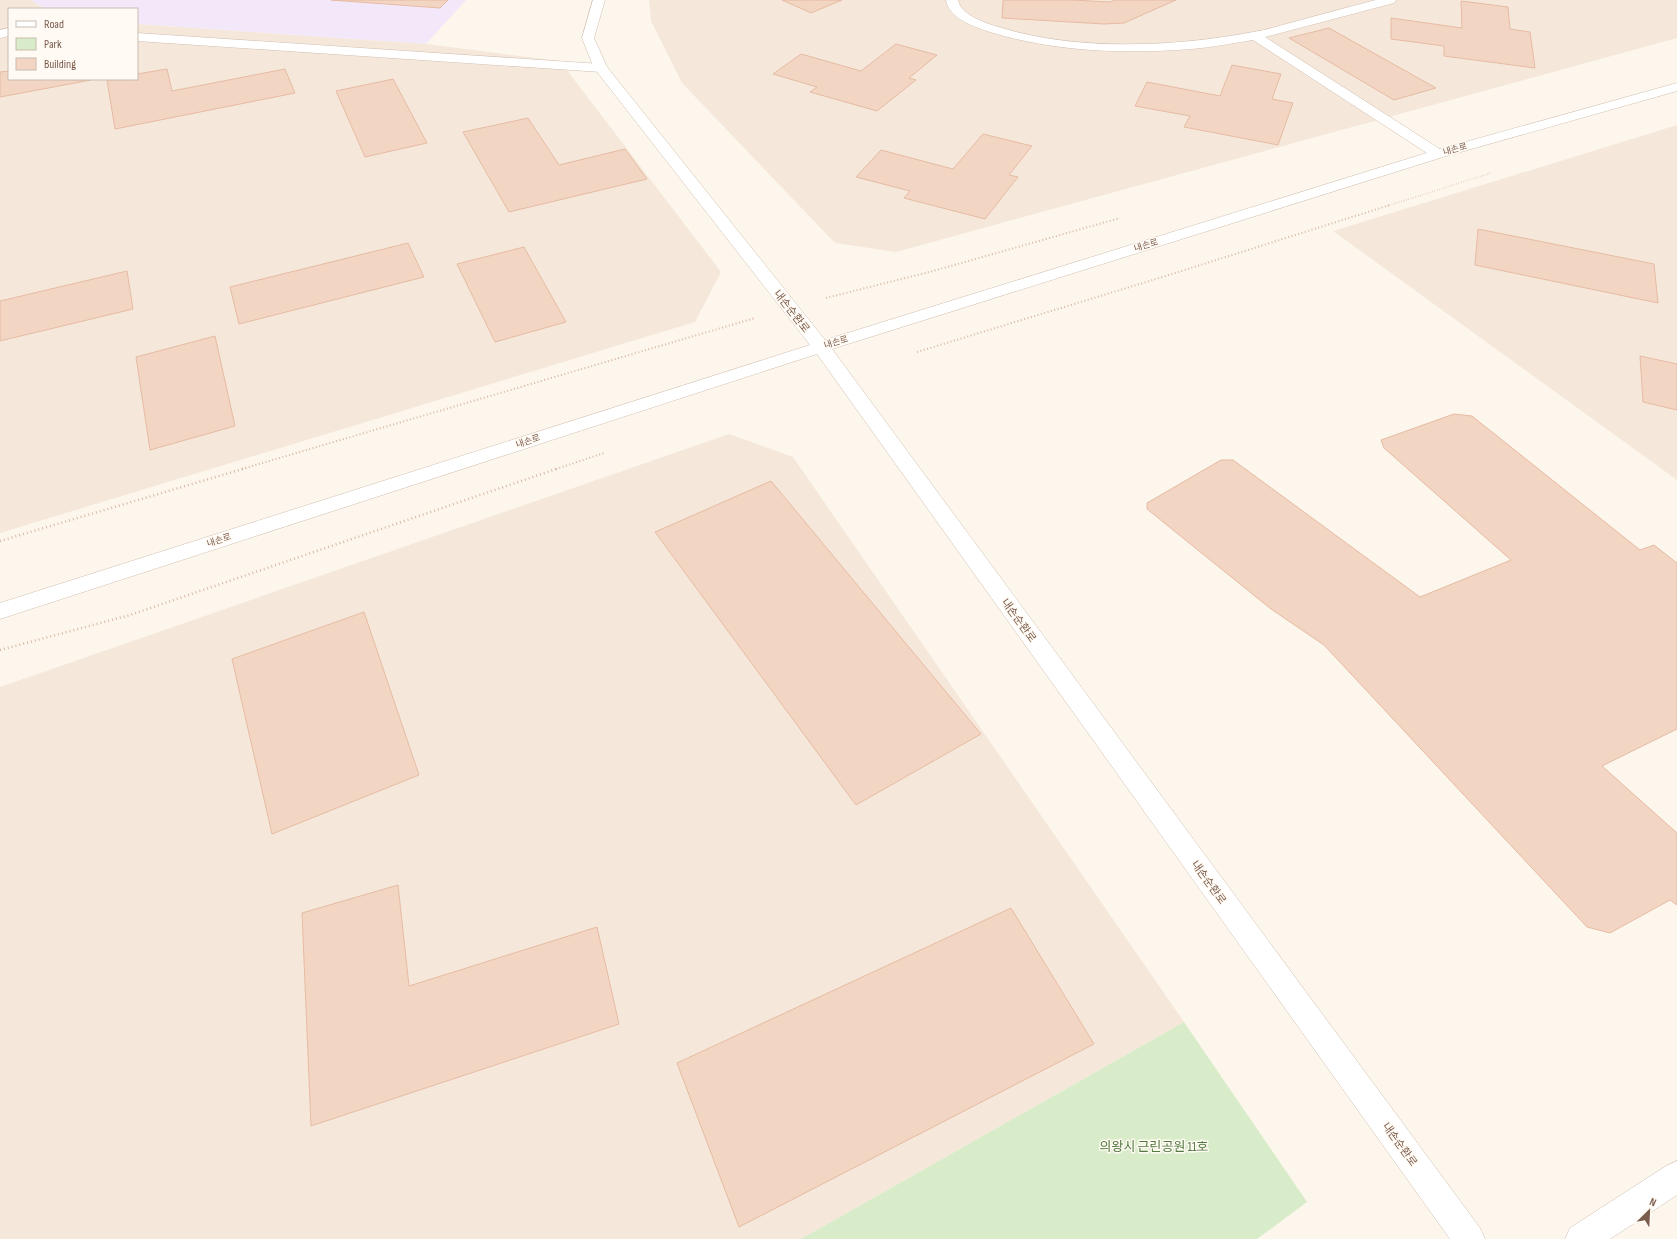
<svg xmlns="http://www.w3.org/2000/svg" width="1677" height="1239" font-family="'Sofia Sans Condensed','Noto Sans KR',sans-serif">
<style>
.residential{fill:#f5e8da}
.education{fill:#f3e8fa}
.green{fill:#d8ecc9}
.building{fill:#f3d5c3;stroke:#e6bba3}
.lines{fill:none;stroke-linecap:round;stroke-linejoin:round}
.minor-casing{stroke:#d1beb0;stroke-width:1}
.tertiary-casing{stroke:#d1beb0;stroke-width:1}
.path-far2{stroke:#d9b8a5;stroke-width:1.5;stroke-dasharray:0.5 2;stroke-linecap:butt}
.path-far1{stroke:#d9b8a5;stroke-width:2;stroke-dasharray:1 2.5;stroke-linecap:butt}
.path{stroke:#d9b8a5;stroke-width:2.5;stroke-dasharray:1 3;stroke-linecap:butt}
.minor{fill:#fff;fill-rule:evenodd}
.tertiary{fill:#fff;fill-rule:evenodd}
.labels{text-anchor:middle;stroke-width:3;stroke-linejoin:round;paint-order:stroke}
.far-street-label{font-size:9px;fill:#7a5c4d;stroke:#fffaf3}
.street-label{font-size:11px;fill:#7a5c4d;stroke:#fffaf3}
.near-park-label{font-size:13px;fill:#537a41;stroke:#fffaf3}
</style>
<rect width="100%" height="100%" fill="#fdf6ec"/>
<path class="residential" d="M0 0H31L45 9H9V79H137V24L426 44 560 61 721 272 695 322 0 533Z
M649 0H1677V38L896 252 835 243 682 83 651 21Z
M1677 125V480L1333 231Z
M729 434 793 457 1184 1022 801 1239H0V687Z"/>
<path class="education" d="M31 0H466L426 44 137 24V9H45Z"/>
<path class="green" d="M1184 1022 1307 1202 1257 1239H801Z"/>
<path class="building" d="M331 0H448L440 8Z
M782 0H842L811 13Z
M1003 0H1072L1110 2 1115 0H1176L1124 23 1104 24 1002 18Z
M1461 1 1508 7 1510 29 1530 32 1535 68 1444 56V46L1391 39V18L1462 28Z
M1329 28 1436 88 1394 100 1289 38Z
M896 44 937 55 909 78 916 80 877 111 810 92 817 87 773 74 801 54 861 71Z
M1232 65 1281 74 1272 99 1293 103 1278 145 1184 127 1190 116 1135 106 1147 82 1220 96Z
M167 69 172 91 285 69 295 93 115 129 107 80 137 79V74Z
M9 71V79L91 80 0 97V72Z
M393 79 427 143 365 157 336 91Z
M528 118 559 165 625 149 647 179 509 212 463 132Z
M983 134 1032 146 1009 175 1018 177 985 219 904 198 910 191 856 177 881 150 953 169Z
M1478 229 1654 264 1658 303 1475 265Z
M408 243 424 277 239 324 230 287Z
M524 247 566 322 495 342 457 264Z
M127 271 133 309 0 341V301Z
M215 336 235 426 150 450 136 357Z
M1640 356 1677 364V410L1643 402Z
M1454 414 1472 416 1640 550 1654 545 1677 563V729L1602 766 1677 833V905L1670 900 1610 933 1587 927 1324 645 1271 609 1147 509V503L1221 460H1233L1420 597 1511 560 1384 448 1381 440Z
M771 481 981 734 856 805 655 532Z
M364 612 419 775 272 834 232 659Z
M398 885 409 986 597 927 619 1024 311 1126 302 913Z
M1011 908 1094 1044 739 1227 677 1063Z"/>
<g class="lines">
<defs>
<path id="minor" d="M946 0H958C961 16 988 24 1002 28 1078 51 1175 47 1253 32 1267 30 1281 25 1294 22 1322 14 1349 7 1376 0H1396L1394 3 1265 37 1443 151 1445 154 1443 157 1438 158 1433 157 1253 40C1233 43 1213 47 1192 49 1124 54 1056 52 990 32 975 27 949 19 946 0Z
M9 28V36L0 38V30Z
M137 33 601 64 606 65 608 68 606 71 601 72 137 41Z"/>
<path id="tertiary" d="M593 0H605L594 38 607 67 825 340 1433 151 1677 83V91L1443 157 832 349 1480 1228 1485 1239H1450L817 354 0 619V603L810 345 594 68 582 38Z
M1677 1161V1195L1610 1239H1565L1570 1228 1666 1166Z"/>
</defs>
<use href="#minor" class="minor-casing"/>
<use href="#tertiary" class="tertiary-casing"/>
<path class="path-far2" d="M1387 206 1491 173"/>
<path class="path-far1" d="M826 298 933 271 1120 218
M917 352 1169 275 1390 205
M242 469 755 318
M556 469 604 453"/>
<path class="path" d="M0 541 246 468
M0 650 130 615 559 468"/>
<use href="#minor" class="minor"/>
<use href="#tertiary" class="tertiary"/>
</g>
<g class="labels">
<g class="far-street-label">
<text transform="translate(1455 149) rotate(-16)" y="3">내손로</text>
<text transform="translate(1146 245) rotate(-17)" y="3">내손로</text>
<text transform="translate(836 342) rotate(-17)" y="3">내손로</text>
<text transform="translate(528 441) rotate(-18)" y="3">내손로</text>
<text transform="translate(219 540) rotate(-18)" y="3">내손로</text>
</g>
<g class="street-label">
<text transform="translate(792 311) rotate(52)" y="4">내손순환로</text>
<text transform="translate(1019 620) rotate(54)" y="4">내손순환로</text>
<text transform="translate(1209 882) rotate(54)" y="4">내손순환로</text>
<text transform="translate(1400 1144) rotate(54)" y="4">내손순환로</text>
</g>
<g class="near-park-label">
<text x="1154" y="1151">의왕시 근린공원 11호</text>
</g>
</g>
<rect x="8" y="8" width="130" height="72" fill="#fffaf3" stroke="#cabbb1"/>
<rect x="16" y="21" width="20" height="6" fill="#ffffff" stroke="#cabbb1"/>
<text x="44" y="28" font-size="12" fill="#7a5c4d">Road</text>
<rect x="16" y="38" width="20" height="12" fill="#d8ecc9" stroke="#cabbb1"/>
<text x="44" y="48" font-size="12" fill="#7a5c4d">Park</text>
<rect x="16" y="58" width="20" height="12" fill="#f3d5c3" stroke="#cabbb1"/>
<text x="44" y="68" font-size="12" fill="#7a5c4d">Building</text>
<g transform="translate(1649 1211) rotate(24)" stroke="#fffaf3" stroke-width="3" paint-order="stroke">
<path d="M0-3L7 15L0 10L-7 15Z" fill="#7a5c4d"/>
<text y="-6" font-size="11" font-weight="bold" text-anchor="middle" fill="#7a5c4d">N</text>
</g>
</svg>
